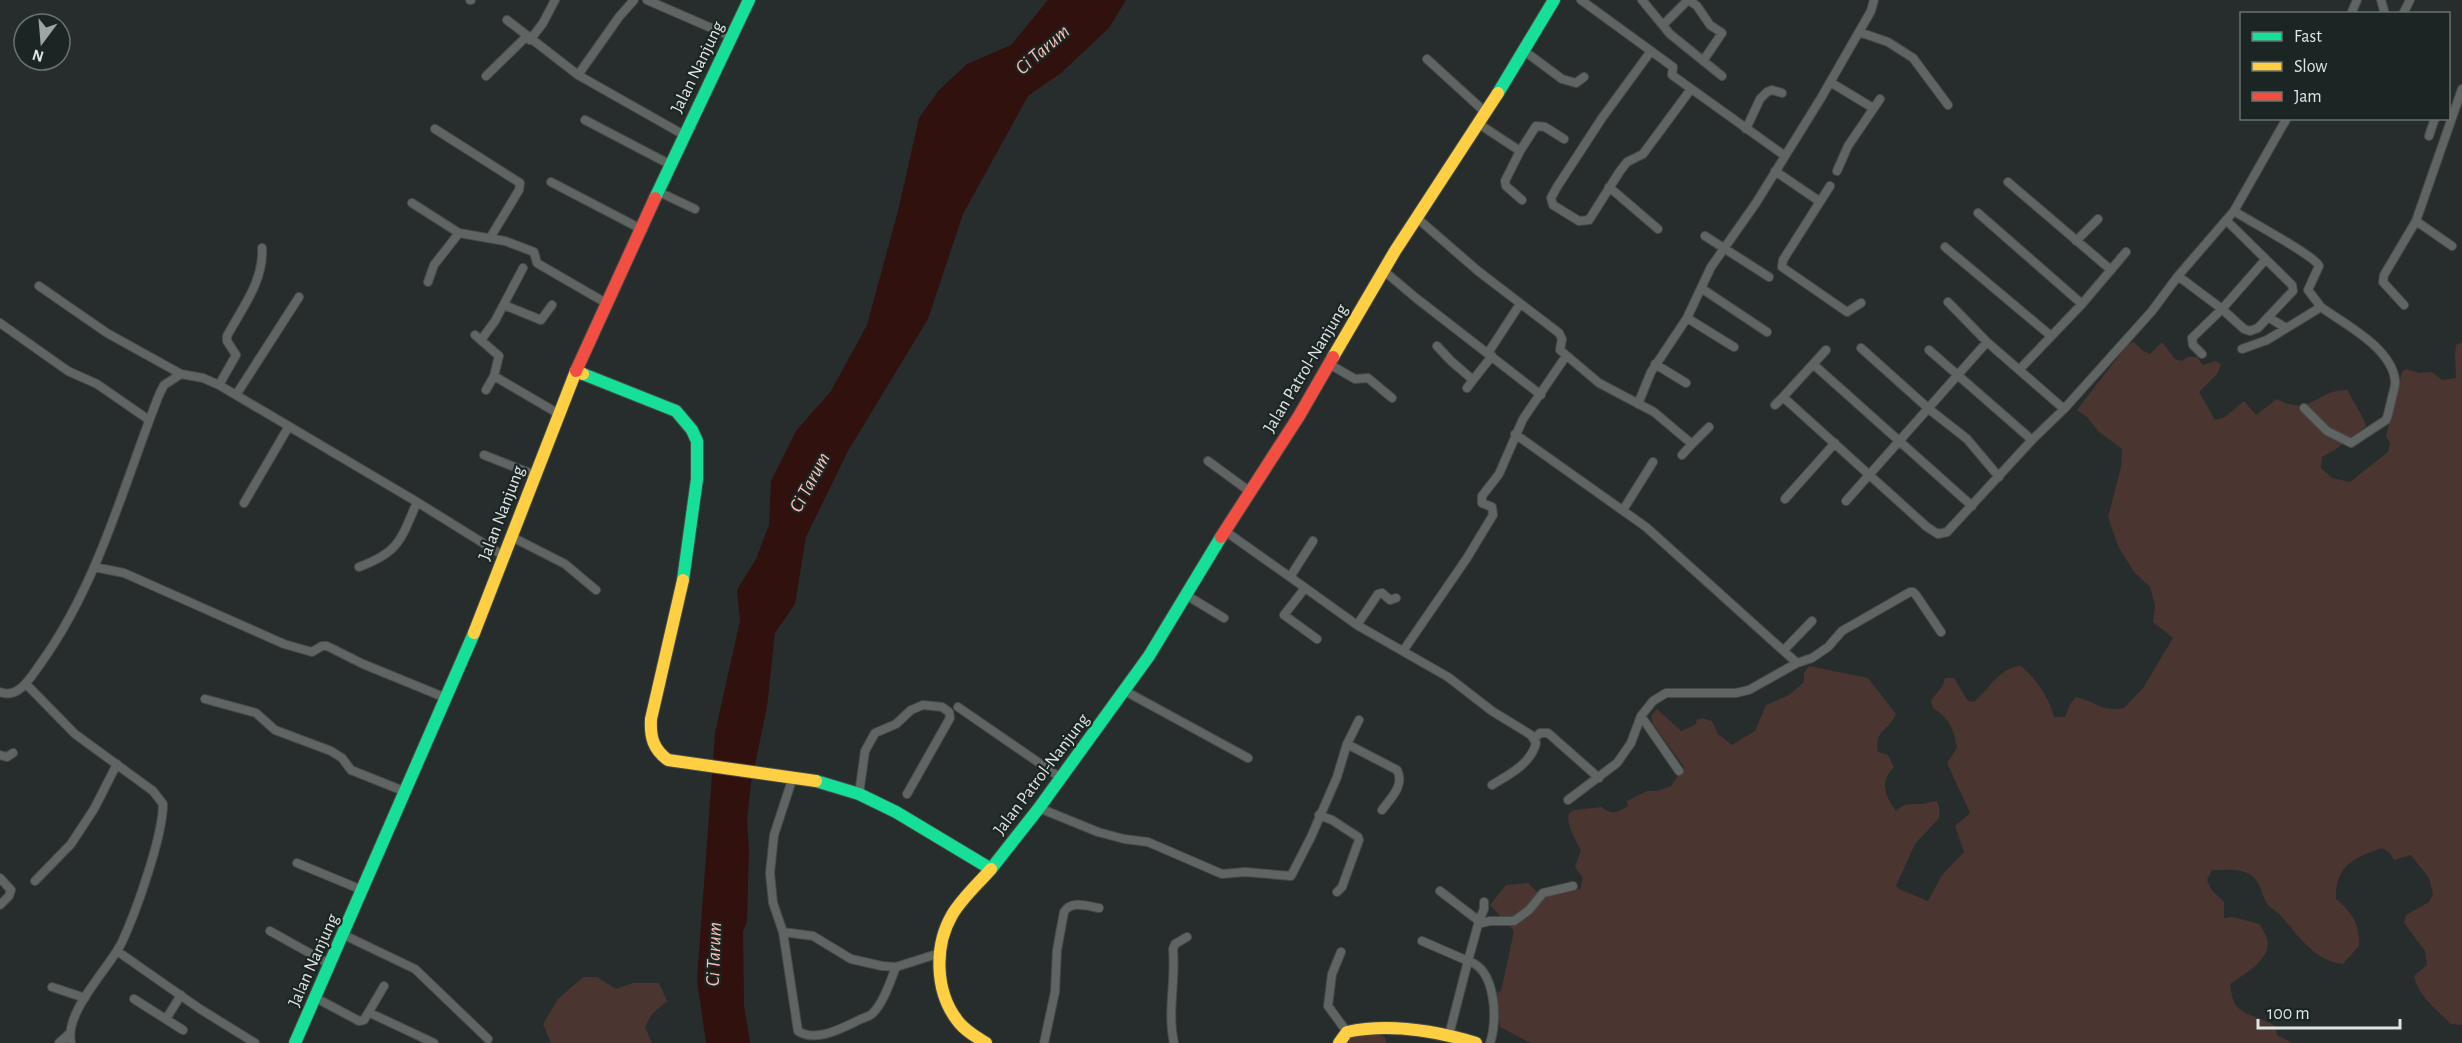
<svg xmlns="http://www.w3.org/2000/svg" width="2462" height="1043" font-family="'Alegreya Sans',sans-serif">
<style>
.green{fill:#4a3531}
.water{fill:#31110d}
.lines{fill:none;stroke-linecap:round;stroke-linejoin:round}
.street-casing{stroke:#454b49;stroke-width:10}
.fast-casing{stroke:#454b49;stroke-width:14}
.slow-casing{stroke:#454b49;stroke-width:14}
.jam-casing{stroke:#454b49;stroke-width:14}
.street{stroke:#606463;stroke-width:8}
.fast{stroke:#16e098;stroke-width:12}
.slow{stroke:#ffcf43;stroke-width:12}
.jam{stroke:#f24e42;stroke-width:12}
.labels{text-anchor:middle;stroke-width:4.5;stroke-linejoin:round;paint-order:stroke}
.street-label{font-size:18px;fill:#dee5e3;stroke:#1b2523}
.water-label{font-size:20px;font-style:italic;fill:#fbbeb5;stroke:#1b2523}
</style>
<rect width="100%" height="100%" fill="#272d2c"/>
<path class="green" d="M2134 342 2142 350 2150 354 2162 342 2175 359 2182 361 2187 357H2197L2203 365 2216 361 2221 365 2217 374 2199 392 2215 420 2225 417 2244 401 2256 415 2277 399C2312 418 2315 389 2348 390 2353 403 2362 413 2366 426L2336 449 2322 457 2321 468 2332 478 2350 482 2388 452 2390 443 2386 436 2402 372 2406 369 2419 373 2432 372 2442 380 2456 378 2455 354 2456 345 2462 342V1025L2451 1024C2437 1010 2418 996 2414 976L2427 965 2425 951 2404 923 2406 915 2429 902 2433 894 2429 878 2411 855 2394 860 2389 852 2382 848C2353 858 2335 866 2336 899 2352 912 2360 924 2359 946L2343 964C2315 961 2299 937 2282 917 2278 912 2272 909 2268 905 2261 896 2261 880 2249 874 2239 868 2224 870 2212 870L2207 880 2211 889 2224 902V918L2233 917 2260 924C2262 929 2267 936 2268 942 2269 961 2243 975 2230 984 2231 990 2232 999 2235 1004 2243 1016 2264 1018 2275 1026L2277 1035 2292 1043H1531L1500 1027 1496 993 1501 991 1514 931 1490 905 1506 885 1528 883 1542 897 1580 889 1583 878 1575 867 1581 850C1577 843 1561 816 1572 811 1576 809 1595 808 1601 807 1612 815 1617 813 1628 806L1627 801 1647 791H1657L1671 786 1684 767 1653 724 1651 716 1657 709 1681 731 1695 725 1697 720 1702 718 1712 721 1718 734 1732 745 1755 731 1766 705 1789 695 1804 682V673L1809 666 1868 678 1896 714C1888 732 1874 730 1878 752L1888 755 1894 767C1879 783 1885 795 1896 811 1904 803 1911 804 1921 804 1927 804 1931 801 1937 801L1940 810 1939 818 1915 844 1896 886 1899 889 1928 901 1942 875 1964 852 1955 826 1970 813 1947 763 1957 748C1954 729 1949 718 1933 708L1931 700 1942 687 1945 678H1954L1968 701 1974 702C1989 689 2001 666 2021 666 2038 681 2048 696 2054 717H2065L2070 704 2076 697C2098 702 2099 712 2124 708L2143 688 2173 638 2153 622 2155 606 2150 587 2134 572 2118 546 2108 517 2121 467 2122 449 2098 431 2087 417 2077 410 2128 344Z
M583 977H597L616 989 633 983H659L667 1001 652 1014 645 1027 652 1043H551L543 1024 558 999Z
M1369 1031 1385 1037 1386 1043H1345L1353 1033Z"/>
<path class="water" d="M1048 0H1126L1109 28 1061 73 1028 96 963 214 928 319 848 451 806 537 795 604 775 633 767 707 751 783 747 820 749 850 747 922 743 931 744 1005 750 1043H706L697 980 715 733 740 621 737 590 756 559 769 525 771 481 796 431 831 391 867 325 898 211 919 118 939 90 967 64 1011 45Z"/>
<g class="lines">
<defs>
<path id="street" d="M470 0H471
M647 0 732 37
M1581 0 1673 67 1672 75 1785 156
M1642 0 1670 34 1722 76
M1689 0 1697 6 1710 25 1722 33 1703 61
M2381 0 2385 14
M2351 14 2357 0
M2403 14 2410 0
M507 20 578 75 684 135
M1663 25 1688 0
M1859 32 1888 42 1913 58 1948 105
M530 40 543 23 555 0
M1523 50 1562 79 1576 83 1584 77
M1651 51 1602 118 1557 187 1551 198 1553 205 1579 221 1589 220 1620 171 1627 162 1643 154 1691 89
M1427 59 1485 112
M578 75 619 17 634 0
M486 76 526 37
M1830 82 1873 108
M585 120 671 165
M1479 124 1520 151 1536 126 1545 127 1564 139
M435 129 520 183 519 190 490 238
M1746 129 1760 99 1767 92 1772 90 1782 93
M2429 136 2435 118
M1520 151 1505 181 1506 186 1522 200
M1775 171 1819 201
M1837 171 1848 146 1880 99
M551 182 643 230
M2008 182 2111 270
M1830 186 1783 260 1782 267 1847 312 1861 303
M1609 187 1658 229
M659 192 695 209
M412 203 459 233 505 241 534 252 537 263 542 266 606 303
M2234 211C2249 221 2314 255 2319 266L2308 290 2321 307 2267 340 2242 349
M1978 213 2082 304
M1417 218 1478 271 1559 333 1562 339 1560 350 1599 383 1654 412 1692 444 1682 455
M2416 221 2452 246
M1705 236 1769 277
M2076 241 2098 219
M1945 247 2051 336
M1384 271 1416 298 1541 395
M2178 276 2222 309 2244 329 2250 331 2258 328 2289 295 2293 291 2292 285 2226 220
M428 282 434 265 459 233
M39 286 107 333 181 374 203 378 219 385 417 502 504 556
M1701 288 1767 332
M1948 302 1987 342 2064 409
M504 305 541 320 552 305
M2404 305 2383 282 2384 275 2416 221 2462 89
M2268 317 2286 328
M1687 318 1734 347
M0 323 68 371 97 384 149 420
M475 335 499 356 494 376 559 414
M481 340 495 321 523 268
M1437 346 1451 361 1473 380 1492 356
M1861 348 1929 409 1967 439 1999 477
M1826 350 1783 397 1927 527 1938 534 1947 532 2032 440 2064 409 2152 311 2178 276 2234 211 2287 118
M1929 350 2032 440
M1488 353 1520 304
M2202 354 2193 345 2192 338 2222 309 2265 260
M1329 364 1355 379 1368 378 1392 398
M1655 364 1686 383
M1813 364 1972 506
M2019 370 2082 304 2126 252
M219 385 236 355 227 341V336C242 308 264 281 262 248
M1467 388 1473 380
M486 390 494 376
M236 395 299 297
M1638 404 1651 372 1687 318 1711 267 1756 203 1821 98 1871 11 1874 0
M1775 405 1783 397
M2304 408 2327 431 2351 443 2386 420C2389 414 2389 408 2391 402 2392 395 2396 387 2395 380 2391 347 2344 324 2321 307
M1515 434 1646 527 1797 663
M1692 444 1709 427
M484 455 535 475
M1208 461 1249 491
M1785 499 1835 443
M1846 501 1987 342
M244 503 289 426
M1623 510 1653 462
M1225 531 1290 577 1313 541
M512 537 565 564 596 590
M94 567 124 573 284 644 312 652 322 646H327L363 664 446 698
M359 567C400 552 401 539 417 502
M1290 577 1357 625 1448 677 1492 711 1531 735 1536 743C1531 764 1508 775 1492 785
M1305 588 1284 615 1317 639
M1186 595 1224 618
M1357 625 1378 594 1382 593 1390 600 1396 598
M1784 650 1812 621
M1403 651 1467 558 1493 515 1492 507 1482 503V496L1499 474 1523 419 1566 356
M26 684 75 734 153 791 163 804C163 836 136 912 122 942 109 969 64 1011 71 1043
M1125 691 1248 758
M0 692C19 700 32 675 41 663 99 582 123 486 159 395L164 385 181 374
M205 699 256 713 275 730 331 751 342 758 351 770 406 792
M958 707 1061 778
M1641 716 1679 771
M1534 739 1540 733H1548L1599 778
M1347 744 1397 770C1405 785 1391 798 1382 810
M0 755 7 757 13 753
M793 777 774 835 770 873 773 903 783 932 798 1031C816 1043 842 1028 859 1020 863 1018 868 1017 872 1014 884 1002 890 982 896 967
M859 794 865 751 875 733 896 724 911 710 923 705 942 707 949 712 950 718 907 794
M1568 800 1617 763 1631 743 1641 716 1653 701 1666 693H1736L1749 690 1797 663 1812 658 1828 647 1842 631 1910 592H1913L1916 595 1941 632
M1039 808 1098 832 1124 839 1148 842 1222 874 1245 872 1291 876 1311 837 1337 777 1347 744 1359 720
M1319 815 1332 820 1358 837 1359 840 1342 887 1337 892
M297 863 362 890
M0 878 11 890 9 896 0 905
M35 881 71 844 94 809 117 764
M1440 891 1479 921 1468 961C1496 969 1498 1020 1490 1043
M1479 921 1484 909V902
M1478 924 1490 921H1514L1529 910 1543 893 1573 886
M270 931 331 965
M783 932 813 936 851 959 882 966 896 967 940 953
M344 935 415 969 488 1039
M1422 941 1468 961 1449 1035
M117 951 200 1009 255 1043
M1341 952 1332 974 1328 1006 1347 1032
M52 987 85 998
M316 998 359 1021 364 1020 384 986
M134 999 183 1030
M370 1013 434 1043
M166 1019 181 995
M59 1043 69 1034
M1044 1043 1055 992 1057 950 1064 912C1071 900 1087 906 1099 908
M1174 1043C1167 1012 1176 981 1173 949L1175 944 1187 937"/>
<path id="fast" d="M1498 93 1554 0
M655 198 749 0
M583 374 676 411 692 430 697 441V479L683 580
M816 781 859 794 896 812 991 869 1039 808 1149 656 1221 537
M295 1043 474 633"/>
<path id="slow" d="M1333 357 1395 251 1498 93
M683 580 651 719C650 737 653 749 668 760L816 781
M474 633 576 371 583 374
M986 1043C976 1037 964 1030 957 1020 935 991 934 946 952 915 962 898 978 884 991 869
M1339 1043 1347 1032C1389 1023 1436 1031 1476 1043"/>
<path id="jam" d="M576 371 655 198
M1221 537 1299 416 1333 357"/>
</defs>
<use href="#street" class="street-casing"/>
<use href="#fast" class="fast-casing"/>
<use href="#slow" class="slow-casing"/>
<use href="#jam" class="jam-casing"/>
<use href="#street" class="street"/>
<use href="#fast" class="fast"/>
<use href="#slow" class="slow"/>
<use href="#jam" class="jam"/>
</g>
<g class="labels">
<g class="street-label">
<text transform="translate(697 67) rotate(-64)" y="6">Jalan Nanjung</text>
<text transform="translate(1305 368) rotate(-59)" y="6">Jalan Patrol-Nanjung</text>
<text transform="translate(501 513) rotate(-69)" y="6">Jalan Nanjung</text>
<text transform="translate(1041 774) rotate(-53)" y="6">Jalan Patrol-Nanjung</text>
<text transform="translate(313 960) rotate(-66)" y="6">Jalan Nanjung</text>
</g>
<g class="water-label">
<text transform="translate(1042 49) rotate(-41)" y="7">Ci Tarum</text>
<text transform="translate(809 482) rotate(-62)" y="7">Ci Tarum</text>
<text transform="translate(713 954) rotate(-88)" y="7">Ci Tarum</text>
</g>
</g>
<rect x="2240" y="12" width="210" height="108" fill="#1b2523" stroke="#697270" stroke-width="1.5"/>
<rect x="2252" y="32" width="30" height="9" fill="#16e098" stroke="#697270" stroke-width="1.5"/>
<text x="2294" y="42" font-size="18" fill="#dee5e3">Fast</text>
<rect x="2252" y="62" width="30" height="9" fill="#ffcf43" stroke="#697270" stroke-width="1.5"/>
<text x="2294" y="72" font-size="18" fill="#dee5e3">Slow</text>
<rect x="2252" y="92" width="30" height="9" fill="#f24e42" stroke="#697270" stroke-width="1.5"/>
<text x="2294" y="102" font-size="18" fill="#dee5e3">Jam</text>
<g transform="translate(42 42) rotate(196)"><circle r="28" fill="#1b2523" stroke="#697270" stroke-width="1.5"/>
<path d="M0-4.5L10 22L0 15L-10 22Z" fill="#9ea5a3"/>
<text y="-9" font-size="16" font-weight="bold" text-anchor="middle" fill="#dee5e3">N</text>
</g>
<path d="M2258 1019v9h142v-9" fill="none" stroke="#dee5e3" stroke-width="3"/>
<text x="2267" y="1019" font-size="18" fill="#dee5e3" stroke="#1b2523" stroke-width="4.5" paint-order="stroke">100 m</text>
</svg>
